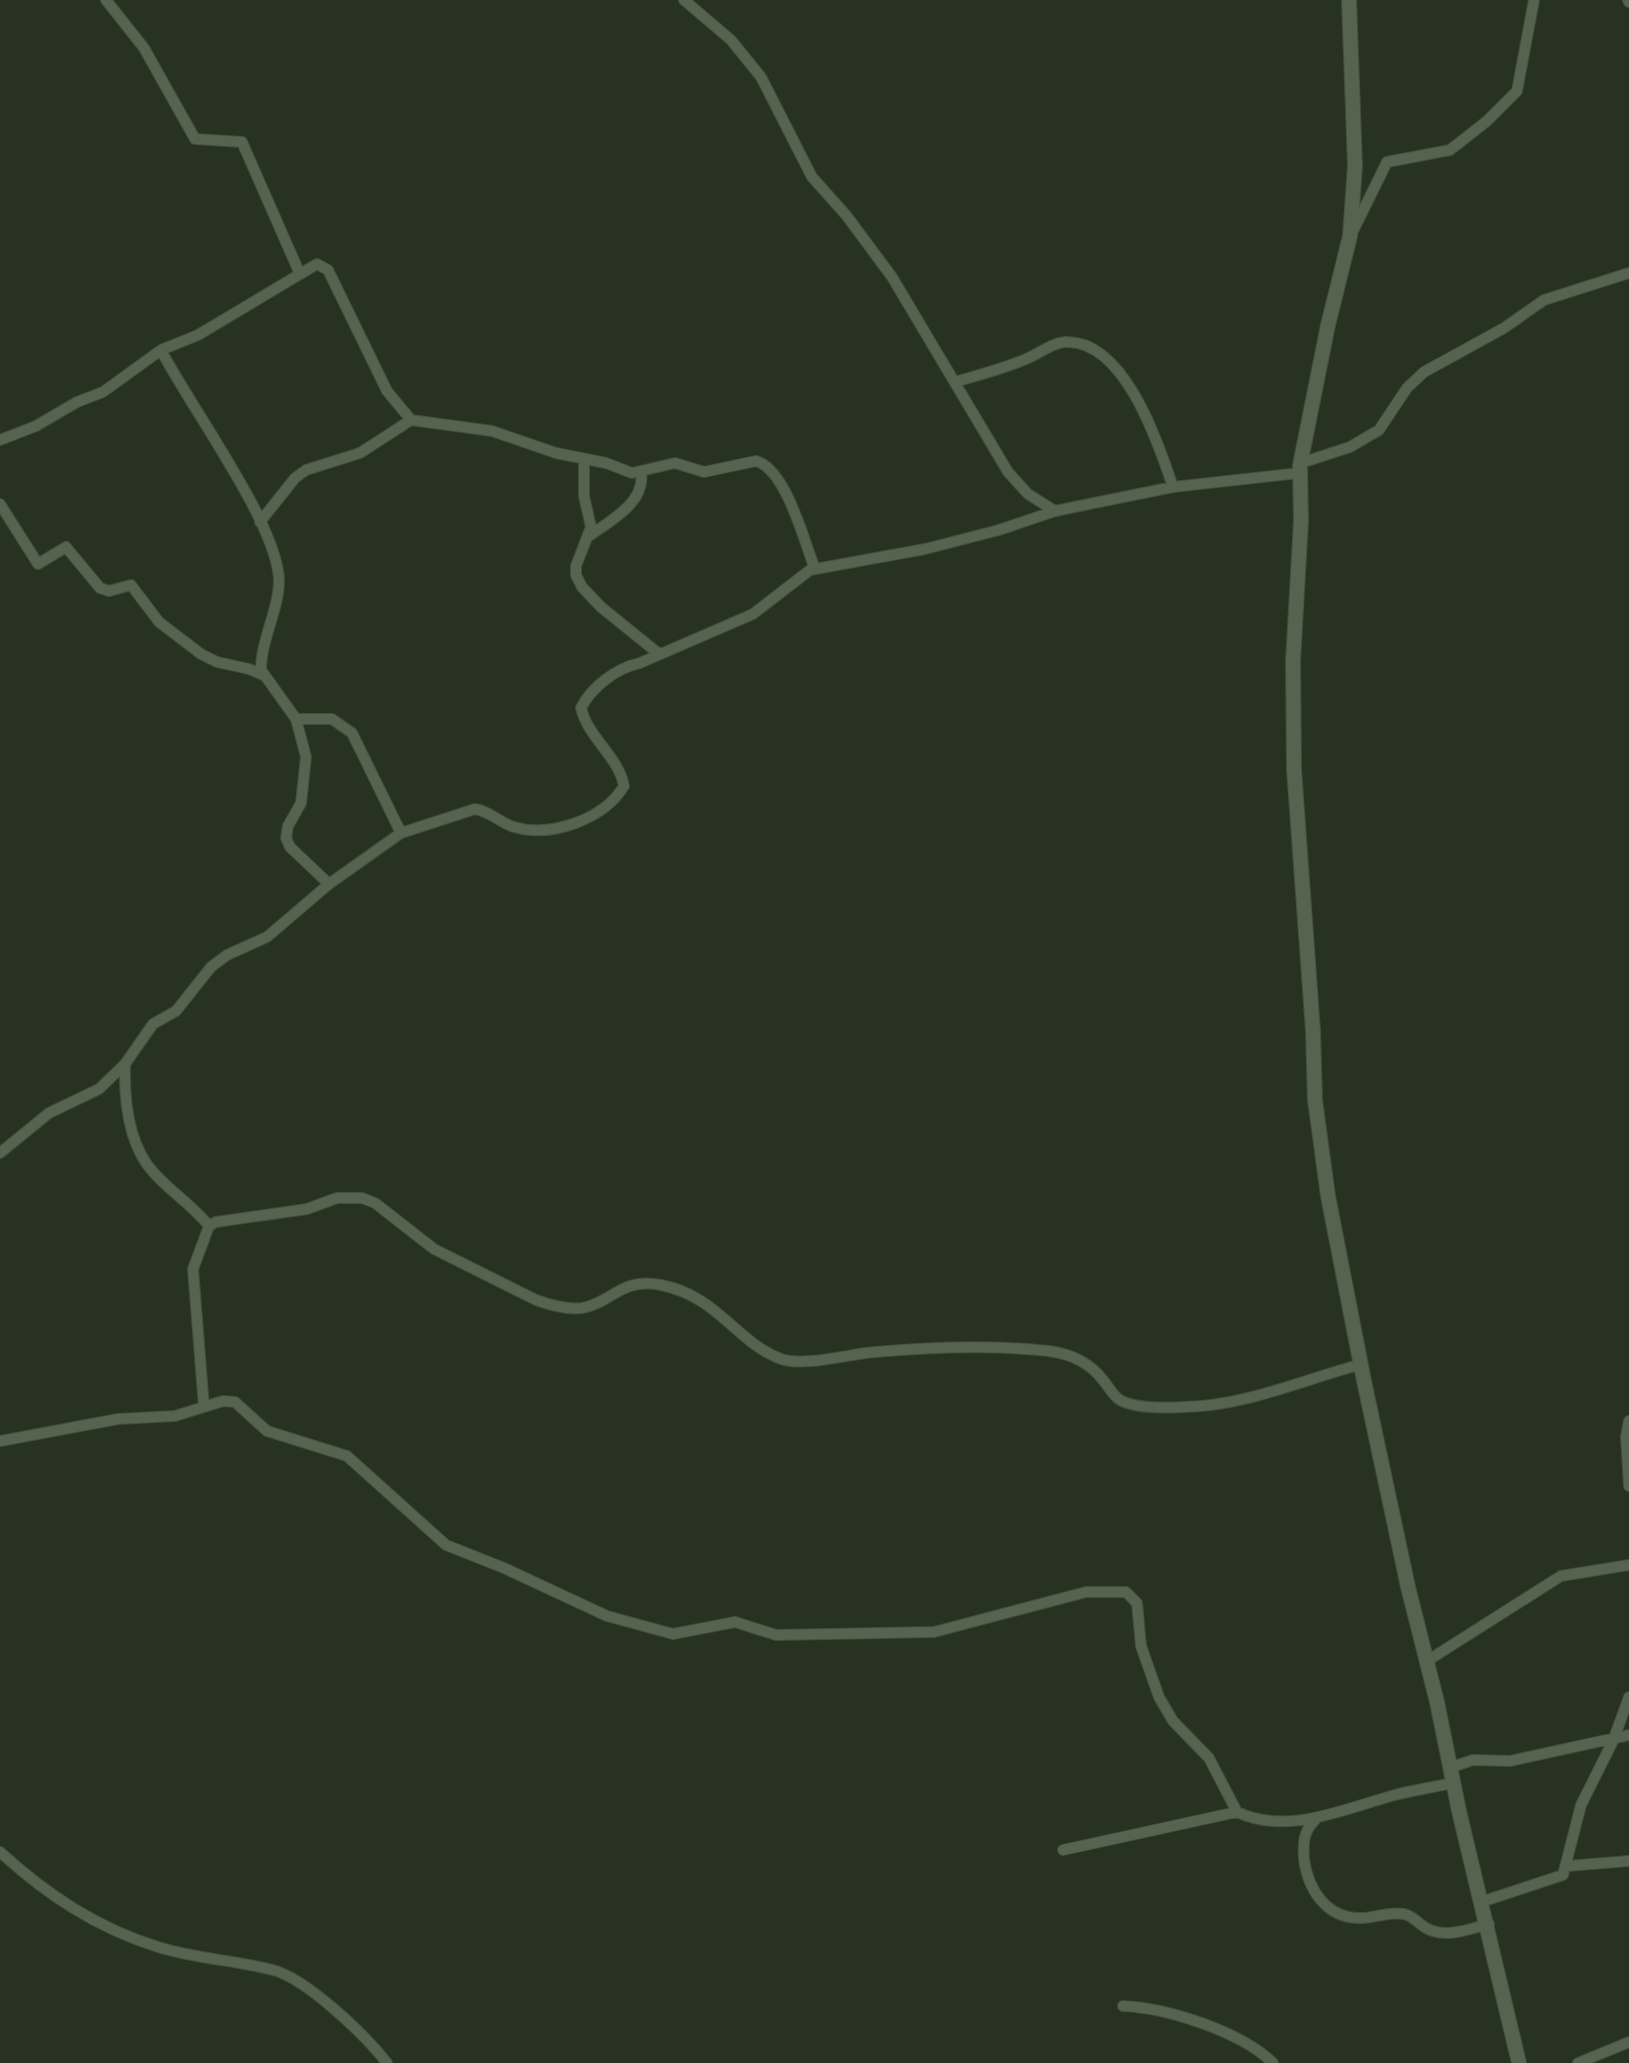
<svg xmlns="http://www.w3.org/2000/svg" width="1629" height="2063" font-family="'Source Sans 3',sans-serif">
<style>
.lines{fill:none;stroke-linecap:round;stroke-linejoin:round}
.minor-casing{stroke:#444e3f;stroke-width:12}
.tertiary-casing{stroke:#444e3f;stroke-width:16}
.minor{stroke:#56634f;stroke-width:10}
.tertiary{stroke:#56634f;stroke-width:14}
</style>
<rect width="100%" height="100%" fill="#273221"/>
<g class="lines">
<defs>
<path id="minor" d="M106 0 144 48 195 139 242 142 300 274
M684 0 731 40 761 77 812 177 846 215 892 277 1008 472 1028 494 1055 511
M1628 0 1629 2
M1352 233 1387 162 1450 150 1487 121 1517 91 1534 0
M161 350C189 405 277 523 279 580 279 610 261 639 261 670L296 719 306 757 301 803 288 826 286 838 290 847 329 884
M955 382C978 375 1003 369 1026 359 1039 354 1051 343 1065 342 1124 339 1158 442 1173 487
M0 440 36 426 77 402 103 392 161 350 198 335 317 264 328 270 387 391 411 420 492 431 556 453 606 463 632 473 675 463 704 472 756 461C786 469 804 541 815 569
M584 459V496L591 527 576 566V575L582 587 601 607 659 654
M1301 463 1350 447 1379 430 1407 388 1424 372 1504 328 1544 300 1629 273
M0 504 38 564 66 547 100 588 109 591 131 585 159 622 201 654 217 662 249 669 263 675
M260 522 295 478 306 470 360 453 411 420
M589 536C610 521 646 502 641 473
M296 719H332L352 733 401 833
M125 1064C124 1101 128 1145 154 1173 171 1192 193 1206 209 1226
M0 1153 49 1113 99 1089 125 1064 153 1024 176 1011 211 967 227 955 267 937 329 884 401 833 475 809C490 811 500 823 514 827 552 838 604 819 624 786 619 757 588 738 581 708 592 686 617 668 640 663L753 614 810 570 925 549 999 530 1055 511 1173 487 1300 473
M204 1407 193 1269 209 1226 216 1222 307 1209 337 1198H362L375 1203 434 1249 536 1300C550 1305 566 1310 582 1308 612 1303 621 1277 661 1285 718 1296 737 1343 781 1359 805 1367 849 1354 875 1352 931 1347 993 1345 1049 1351 1071 1354 1090 1363 1103 1380 1109 1387 1113 1396 1120 1400 1136 1409 1165 1408 1183 1407 1246 1406 1302 1380 1362 1364
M1629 1421 1626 1437 1629 1486
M0 1441 118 1419 175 1416 223 1401 235 1402 267 1431 347 1456 446 1545 504 1568 607 1616 673 1634 735 1622 776 1635 934 1632 1086 1592H1126L1137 1603 1141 1646 1159 1697 1173 1721 1209 1758 1237 1812C1288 1836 1346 1808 1395 1795 1414 1790 1434 1787 1453 1783
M1427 1661 1561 1576 1629 1565
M1449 1768 1473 1760 1510 1761 1629 1735
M1315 1820C1303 1832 1303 1843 1304 1859 1308 1890 1327 1919 1361 1918 1376 1918 1389 1911 1404 1914 1413 1916 1418 1923 1426 1928 1445 1939 1469 1929 1489 1924
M1063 1850 1237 1812
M0 1852C47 1895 97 1928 158 1947 196 1959 235 1960 273 1970 307 1979 365 2035 387 2063
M1567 1866 1629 1861
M1481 1902 1563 1875 1581 1805 1613 1741 1629 1697
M1123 2006C1167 2008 1240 2031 1273 2063
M1578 2063 1629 2042"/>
<path id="tertiary" d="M1349 0 1355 166 1350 236 1328 325 1300 465 1301 521 1293 661 1294 769 1313 1031 1315 1100 1328 1196 1364 1381 1408 1587 1437 1702 1459 1811 1519 2063"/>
</defs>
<use href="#minor" class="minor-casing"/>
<use href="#tertiary" class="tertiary-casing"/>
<use href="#minor" class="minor"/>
<use href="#tertiary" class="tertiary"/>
</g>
</svg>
